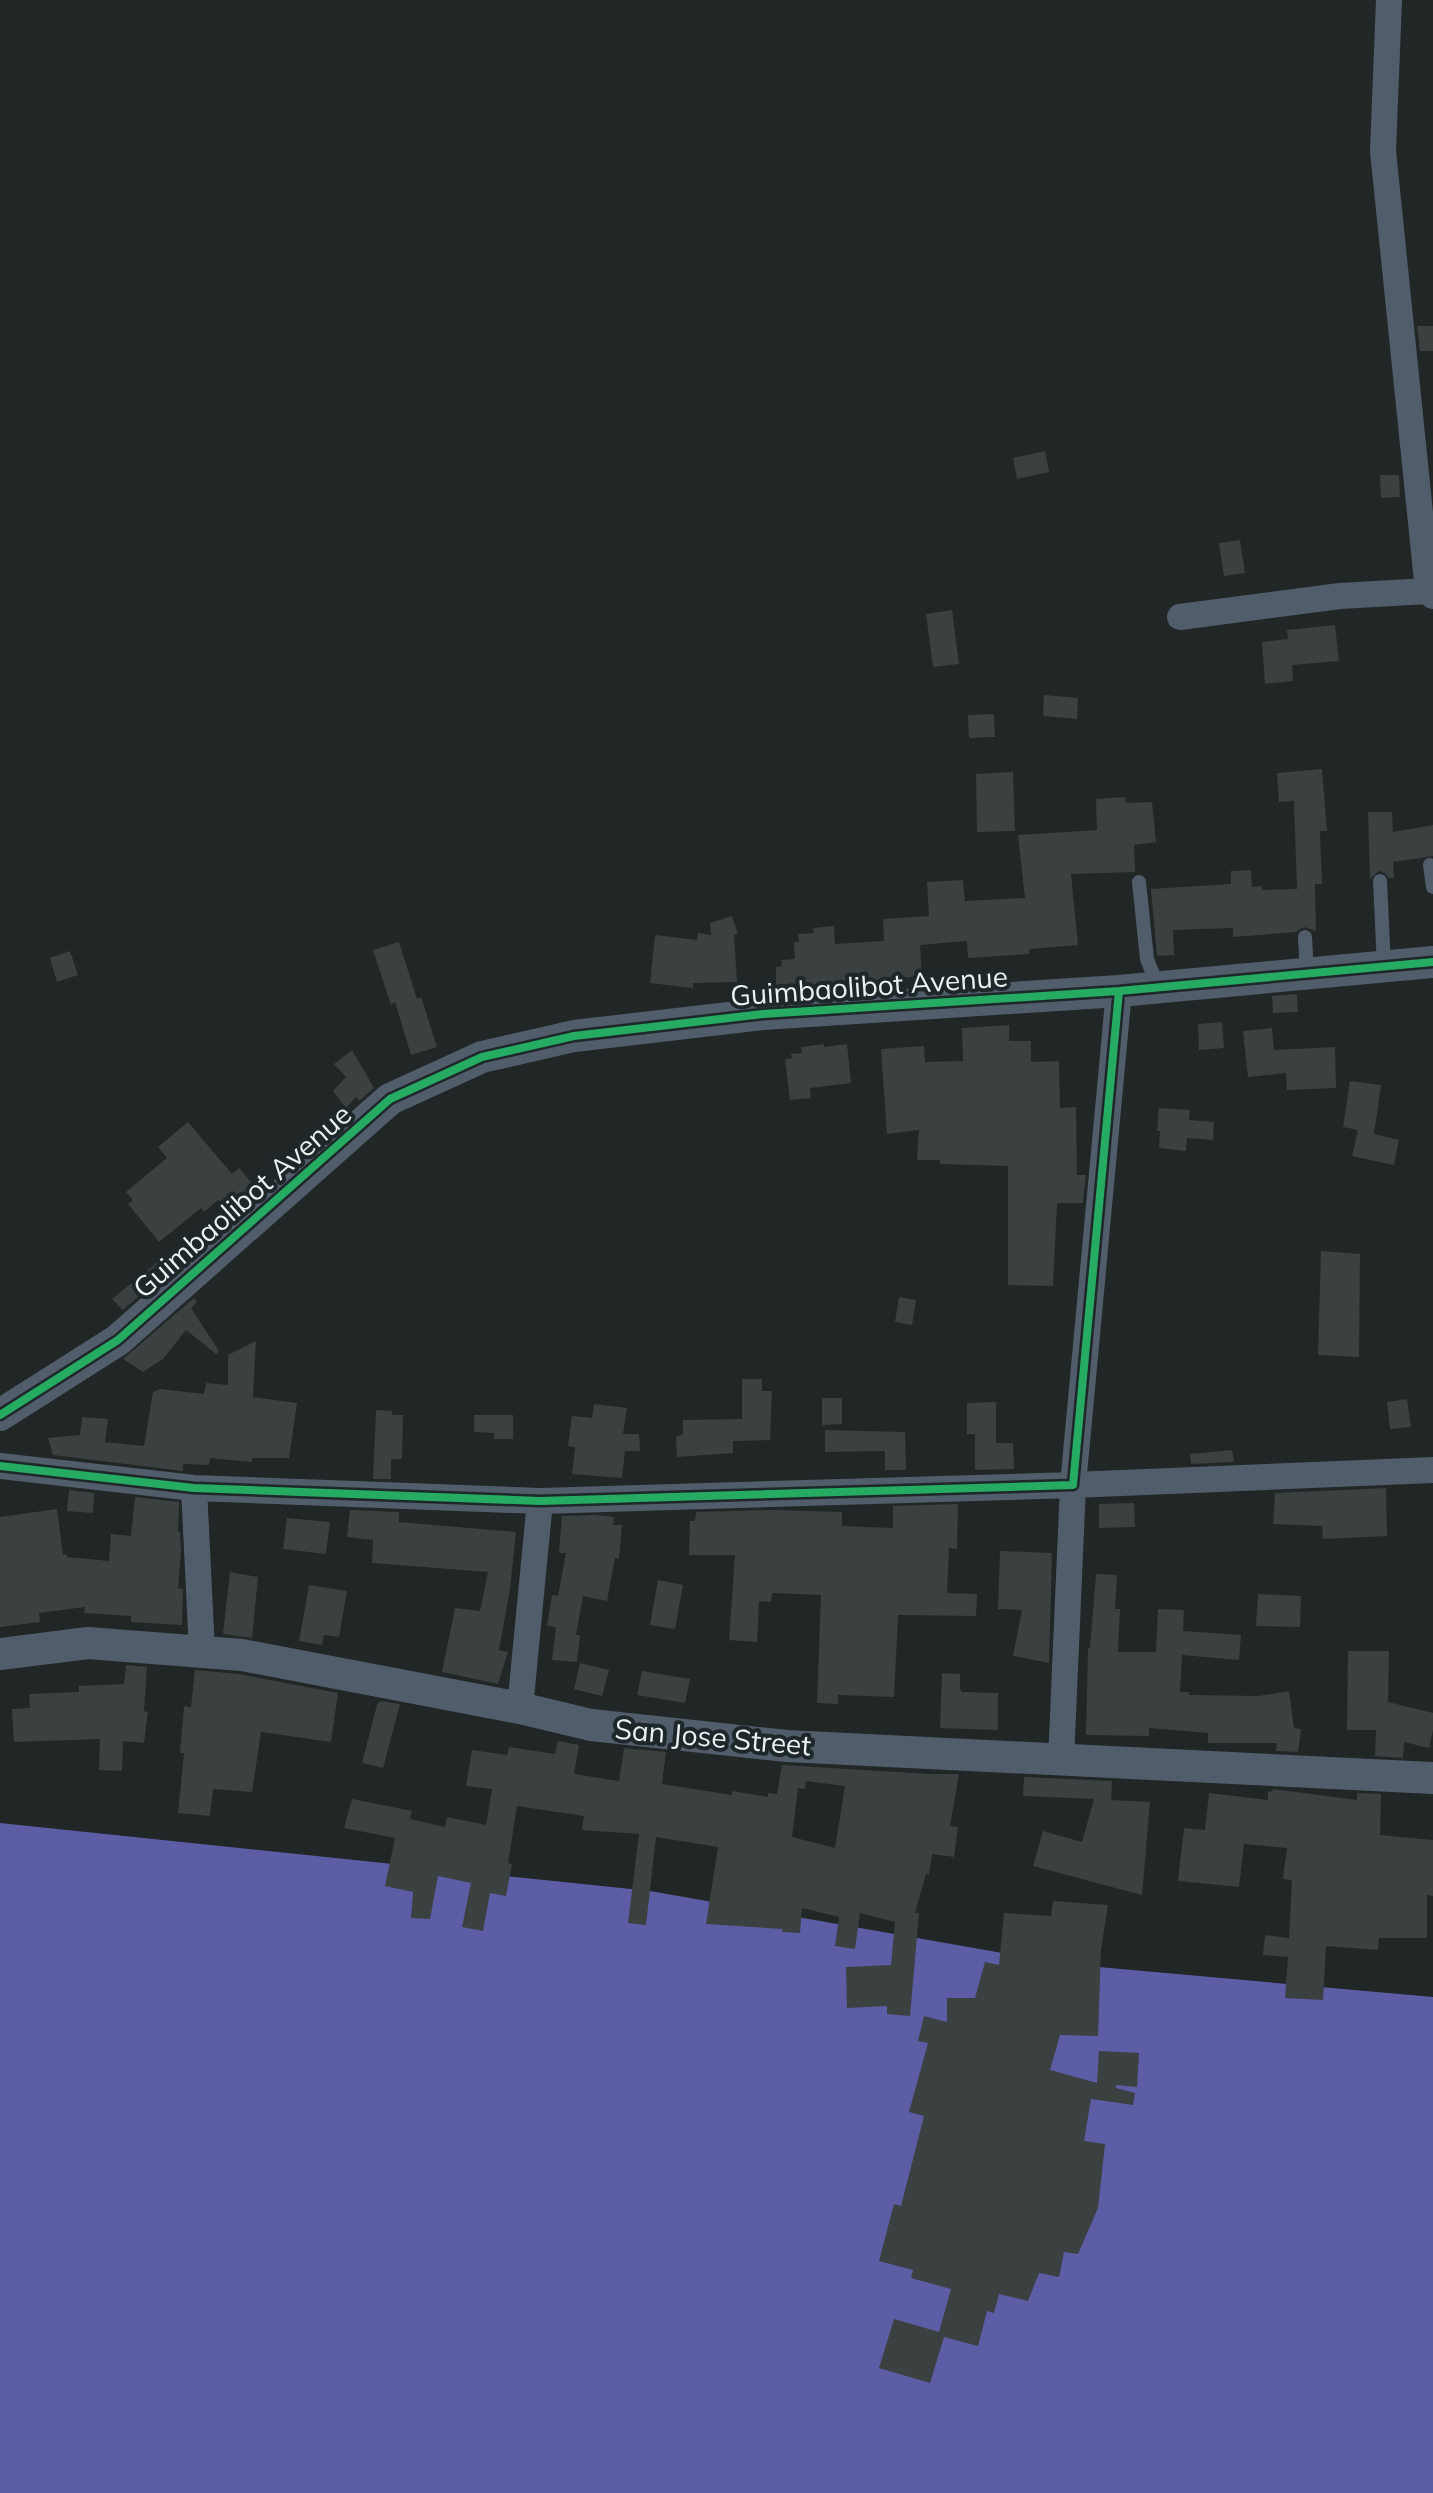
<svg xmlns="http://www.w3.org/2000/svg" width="1433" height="2493" font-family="Mulish,sans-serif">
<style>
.water{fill:#5d5da5}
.building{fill:#3b4040;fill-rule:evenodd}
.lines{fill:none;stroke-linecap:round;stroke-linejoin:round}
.service{stroke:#515d6a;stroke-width:14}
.minor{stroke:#515d6a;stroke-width:26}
.tertiary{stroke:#515d6a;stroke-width:32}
.cycleway-casing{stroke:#1e272a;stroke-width:13}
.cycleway{stroke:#26ab63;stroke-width:8}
.labels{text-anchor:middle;stroke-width:8;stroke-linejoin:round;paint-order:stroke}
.street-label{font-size:28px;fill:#ecf1f3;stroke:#1e272a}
</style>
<rect width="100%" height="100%" fill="#212627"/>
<path class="water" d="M0 1823 650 1891 1065 1964 1433 1997V2493H0Z"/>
<path class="building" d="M1417 326H1433V351H1420Z
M1045 451 1049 472 1017 479 1013 458Z
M1380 475H1399L1400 497 1381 498Z
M1240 540 1245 573 1224 576 1219 543Z
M952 610 959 664 933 667 926 614Z
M1335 625 1339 661 1292 665 1293 681 1265 684 1262 642 1288 639 1287 630Z
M1044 695 1078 698 1077 719 1043 716Z
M994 714 995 737 969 738 968 715Z
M1322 769 1327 831H1320L1322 884H1315L1316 931 1304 927 1296 932 1233 937V928L1173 930 1174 955 1157 956 1151 889 1231 884V871L1251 870 1252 887 1262 886V890L1297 889 1294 801 1279 802 1277 773Z
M1013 772 1015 831 977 832 976 774Z
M1125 797 1126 803 1152 802 1156 842 1134 845 1135 872 1071 874 1078 945 1029 949V954L968 958 967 941 920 945 922 976 840 983V989L776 992V967L782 966 781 960 795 959 794 942H799L798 934 814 933 813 928 834 926 835 944 884 941 883 919 929 916 927 882 963 880 965 901 1025 898 1018 835 1097 830 1096 799Z
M1368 812H1392L1393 832 1433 825V856L1393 862 1394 878H1389L1385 873 1379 871 1370 879Z
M732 916 738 934 734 935 737 982 693 983V988L650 983 655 935 697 940 698 933 711 935 710 923Z
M399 942 417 999 421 997 437 1047 411 1055 395 1002 391 1005 373 950Z
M70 951 78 975 57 982 50 958Z
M1297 994 1298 1012 1273 1013 1272 996Z
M1222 1022 1224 1048 1199 1050 1198 1024Z
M1009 1025V1041H1031V1062L1059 1061 1060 1108 1076 1107 1077 1175H1086L1083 1203H1057L1053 1286 1008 1285V1166L940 1164V1160H917L919 1130 887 1134 881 1049 924 1046 925 1062 963 1061 962 1028Z
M1272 1028 1274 1050 1335 1047 1336 1088 1287 1090 1286 1073 1248 1077 1243 1031Z
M824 1044V1047L847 1044 851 1083 810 1088 811 1098 790 1100 785 1059 792 1058 791 1054 802 1053 801 1047Z
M352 1050 374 1088 359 1101 356 1097 346 1108 333 1091 346 1077 334 1064Z
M1350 1081 1381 1085 1374 1134 1399 1140 1394 1165 1352 1156 1358 1130 1343 1127Z
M1159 1108 1190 1110 1189 1120 1214 1122 1213 1140 1187 1138 1186 1151 1159 1148 1160 1131H1157Z
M188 1122 232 1174 239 1168 258 1190 231 1215 218 1200 204 1212 201 1208 159 1242 128 1204 133 1200 126 1192 167 1158 158 1147Z
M1321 1251 1360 1254 1359 1357 1318 1355Z
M160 1260 168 1270 123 1310 112 1299Z
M899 1297 916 1300 912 1325 895 1322Z
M194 1298 197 1302 191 1308 219 1351 216 1354 186 1330 163 1359 143 1372 123 1359Z
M256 1341 253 1397 297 1403 289 1458H252V1462L210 1458 209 1465 183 1464V1471L53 1455 48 1438 80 1435 82 1417 108 1419 105 1442 144 1446 153 1392 160 1389 204 1394 206 1383 228 1385V1355Z
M742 1379H762V1391H772L770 1440 733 1441V1453L677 1457 676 1436 683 1435V1420L742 1419Z
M822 1398H842V1424L822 1425Z
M1407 1399 1411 1427 1390 1429 1387 1402Z
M996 1402V1443H1013L1014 1469 975 1470V1434H967V1403Z
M594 1404 627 1408 623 1434H639L640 1451H625L622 1478 572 1474 575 1447 568 1446 572 1416 592 1418Z
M376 1410 392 1411V1415H403L402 1459H391V1479H373Z
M474 1415H513V1439H494V1433L474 1432Z
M825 1430 905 1432 906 1470H885V1451L825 1452Z
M1232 1450 1234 1462 1191 1464 1190 1454Z
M1386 1488 1387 1536 1323 1539 1322 1526 1273 1524 1275 1493Z
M69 1490 94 1493 93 1513 67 1511Z
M135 1497 179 1502 178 1532H180L181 1551 178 1588 183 1589 182 1625 131 1622V1616L84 1613 85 1607 39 1613 40 1622 0 1627V1517L57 1509 63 1555 67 1554V1557L109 1561 111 1534 131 1536Z
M1134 1503 1135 1527 1099 1528V1504Z
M958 1504 957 1549 949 1548 947 1593 977 1594 976 1616 898 1615 894 1697 838 1695V1704L817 1703 821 1595 772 1593 771 1602 759 1601 757 1642 729 1640 735 1555H689L690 1521H695L696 1512 773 1510 842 1512V1526L893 1528V1506Z
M350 1510 399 1512V1522L516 1532 510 1589 499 1650 508 1652 498 1684 442 1672 455 1608 480 1611 488 1572 372 1563 373 1540 347 1537Z
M596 1515 614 1517 613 1525H622L619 1559 615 1558 607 1601 583 1596 576 1635H580L577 1662 552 1660 556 1627 547 1626 552 1595 558 1596 566 1553H559L562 1516Z
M287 1518 330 1522 326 1554 283 1549Z
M1000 1551 1052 1553 1049 1663 1013 1656 1022 1610 998 1609Z
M230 1572 258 1577 252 1638 223 1634Z
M1096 1574 1117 1575 1115 1609H1120L1118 1652H1156L1158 1609 1184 1610 1183 1631 1241 1635 1239 1660 1182 1655 1180 1692H1189V1695L1259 1696 1289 1691 1294 1728 1301 1729 1298 1752 1276 1751 1277 1743H1208V1733L1149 1728V1736L1086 1735 1088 1648H1090Z
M658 1580 683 1585 675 1629 650 1625Z
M309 1585 347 1591 339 1637 324 1635 322 1645 299 1641Z
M1258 1594 1301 1596 1300 1627 1256 1626Z
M1348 1651H1389L1388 1702 1433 1713V1730L1429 1748 1404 1742 1403 1758 1375 1756 1376 1730H1347Z
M580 1663 609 1670 602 1696 574 1689Z
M126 1665 147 1667 144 1711 148 1712 144 1743 123 1741 122 1771 99 1770 100 1739 14 1742 12 1709 30 1708 29 1694 79 1692V1686L124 1684Z
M195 1670 239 1674 338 1693 331 1742 261 1732 252 1792 213 1789 210 1816 178 1813 184 1753H180L184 1706 191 1707Z
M642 1671 690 1679 685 1703 637 1695Z
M942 1673 960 1674V1689L962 1692 998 1693V1730L940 1728Z
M380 1701 400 1704 383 1768 362 1763 377 1705Z
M558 1741 579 1745 574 1774 619 1781 624 1748 666 1752 662 1784 732 1795V1791L768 1797V1793L777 1794 782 1765 930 1774H959L950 1826 958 1827 954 1857 932 1854 929 1875 926 1874 915 1913H919L910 2016 887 2014V2006L847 2008 846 1967 891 1965 895 1922 860 1913 855 1949 835 1946 839 1917 802 1908 800 1933 782 1932V1929L706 1924 718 1847 656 1837 646 1925 628 1923 639 1834 582 1830 584 1816 517 1806 508 1863 512 1864 506 1896 490 1893 483 1931 462 1927 471 1883 438 1876 430 1919 411 1918 413 1892 385 1886 395 1838 344 1828 352 1799 412 1811 410 1819 445 1827 447 1817 486 1825 492 1789 466 1786 472 1750 507 1755 509 1747 555 1754ZM806 1781 845 1786 835 1848 792 1837 798 1788 805 1789Z
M1024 1777 1112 1781 1111 1800 1150 1802 1142 1895 1033 1866 1043 1831 1082 1842 1094 1799 1023 1796Z
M1273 1789 1357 1800V1793L1381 1794 1380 1835 1433 1840V1896L1427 1895V1938H1379L1378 1950 1326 1946 1323 2000 1285 1998 1288 1957 1263 1955 1265 1935 1289 1938 1292 1880 1283 1879 1287 1848 1244 1844 1239 1887 1178 1881 1184 1828 1205 1830 1209 1793 1268 1800V1791L1272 1792Z
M1053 1901 1108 1905 1101 1950 1098 2036 1060 2035 1050 2070 1097 2083 1099 2051 1139 2053 1137 2087 1116 2085V2088L1135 2093 1133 2105 1091 2099 1084 2141 1105 2144 1098 2208 1078 2254 1064 2252 1059 2277 1039 2273 1028 2301 999 2294 994 2313 987 2311 978 2346 944 2337 930 2383 879 2368 894 2319 939 2332 951 2289 911 2278 913 2270 879 2261 894 2204 901 2206 924 2116 909 2112 928 2043 918 2041 924 2016 947 2022V1998H975L985 1962 999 1965 1004 1913 1051 1916Z"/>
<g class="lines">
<path class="service" d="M1430 865 1433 887
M1380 881 1384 967
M1139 882 1147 959 1158 987
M1305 937 1307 974"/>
<path class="minor" d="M1389 0 1383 151 1428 591 1433 596
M1180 617 1340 596 1428 591
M0 1466 194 1488 540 1501 1073 1485 1119 991
M194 1488 202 1652
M520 1708 540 1501
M1061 1761 1073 1485 1433 1470"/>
<path class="tertiary" d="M0 1415 118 1340 390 1099 482 1057 574 1036 763 1014 1119 991 1433 962
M0 1654 88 1643 242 1655 520 1708 591 1725 787 1746 1433 1778"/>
<defs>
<path id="cycleway" d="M0 1415 118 1340 390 1099 482 1057 574 1036 763 1014 1119 991 1433 962
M0 1466 194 1488 540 1501 1073 1485 1119 991"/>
</defs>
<use href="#cycleway" class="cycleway-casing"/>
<use href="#cycleway" class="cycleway"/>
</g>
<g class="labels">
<g class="street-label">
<text transform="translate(869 986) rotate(-4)" y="10">Guimbaolibot Avenue</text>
<text transform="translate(242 1201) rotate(-41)" y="10">Guimbaolibot Avenue</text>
<text transform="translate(713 1737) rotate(5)" y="10">San Jose Street</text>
</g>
</g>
</svg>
